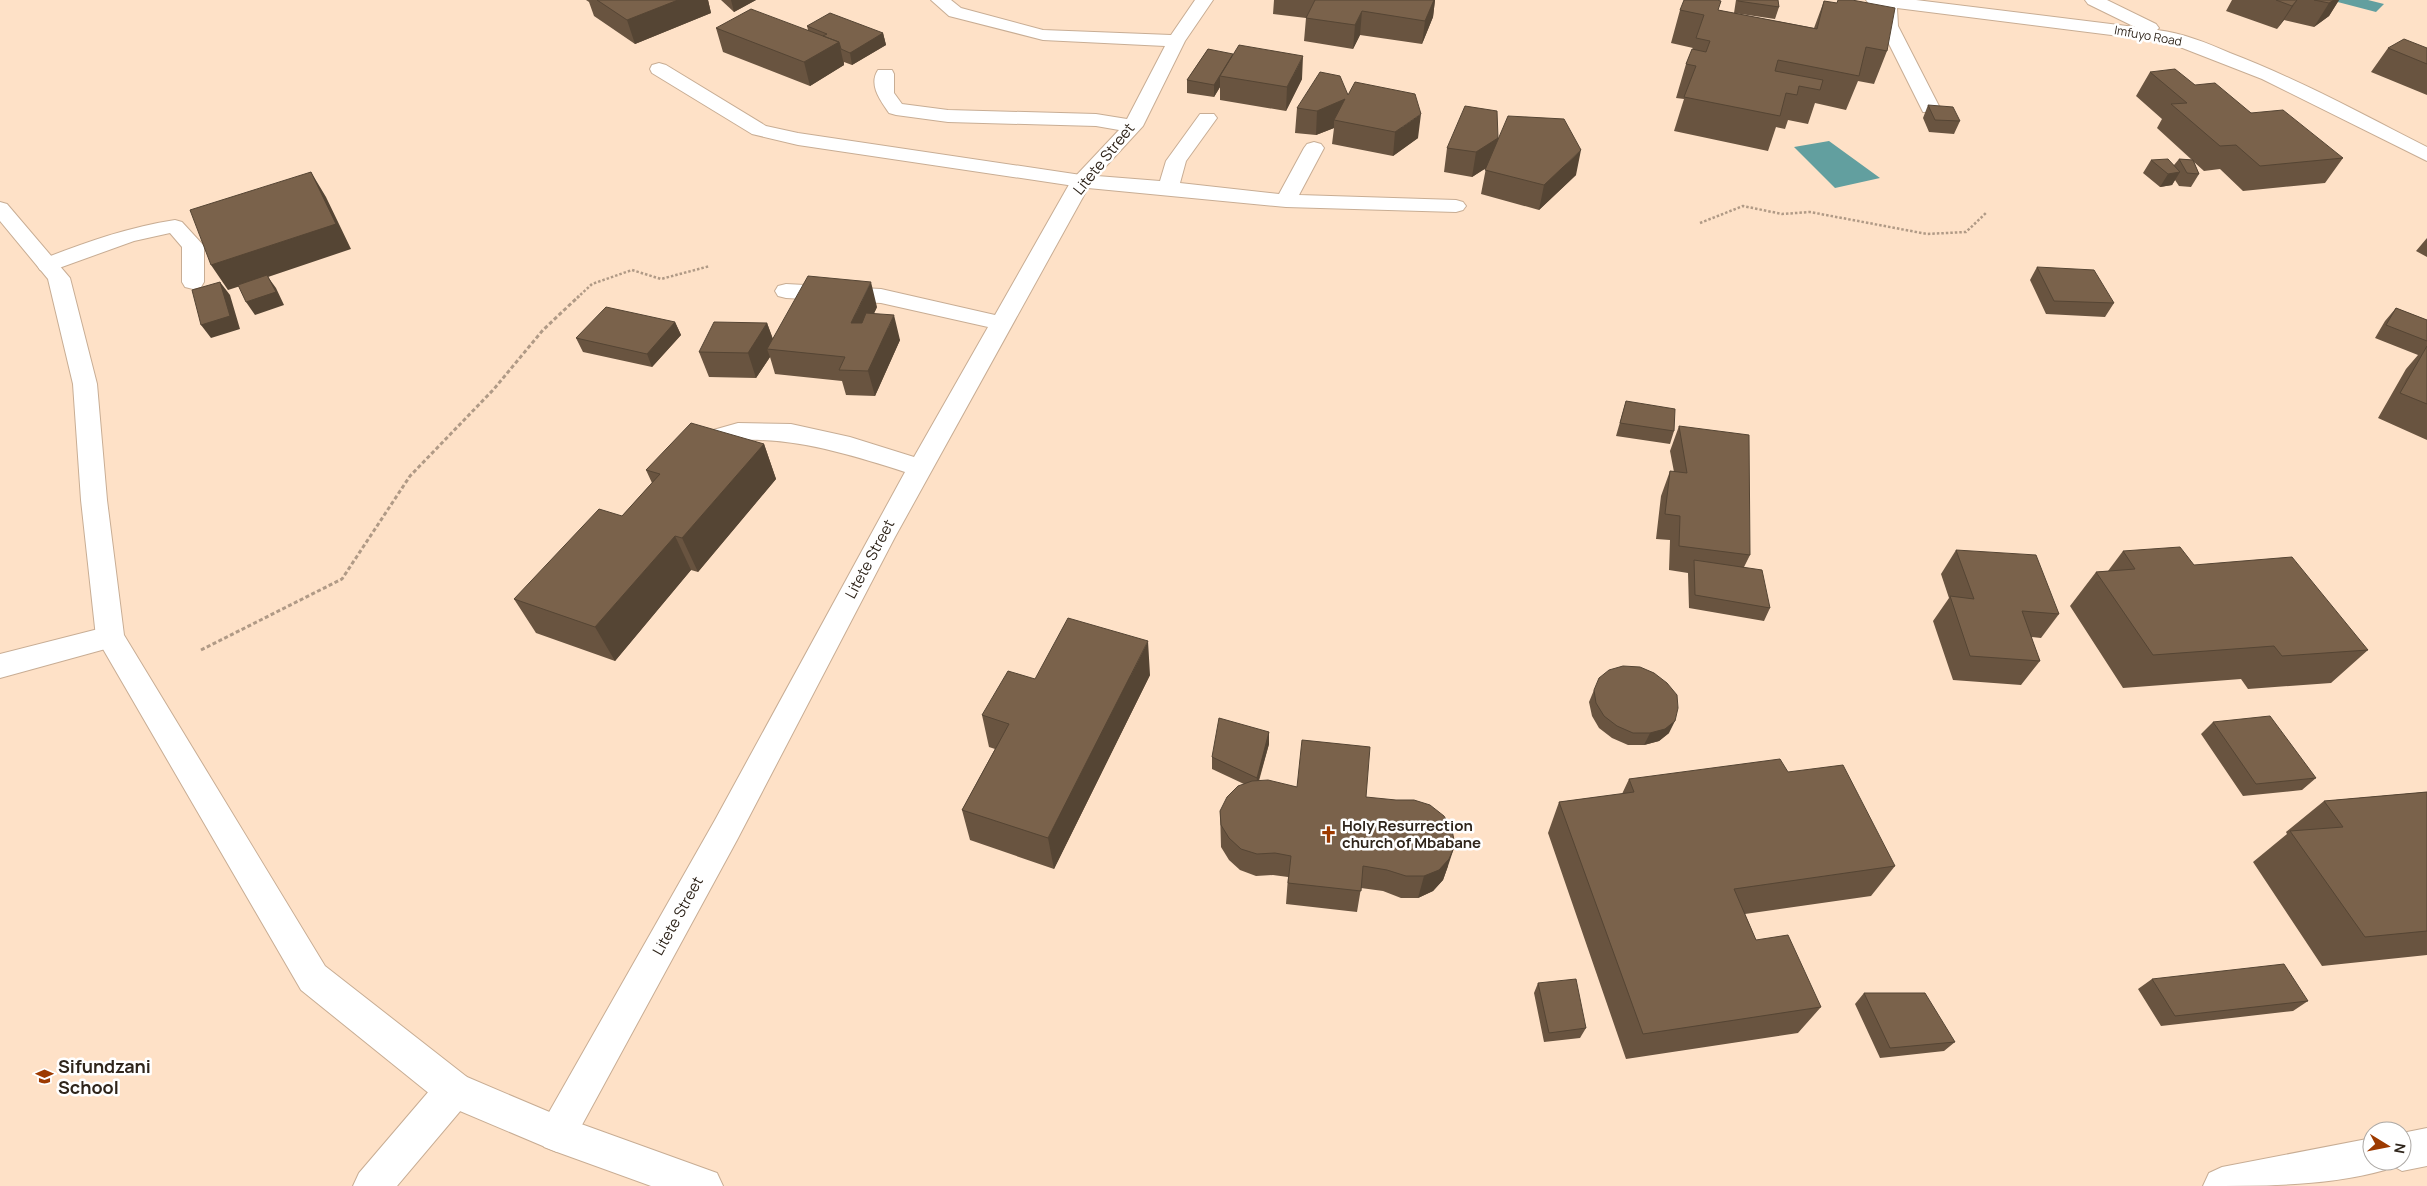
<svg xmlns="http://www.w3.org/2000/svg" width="2427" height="1186" font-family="Manrope,sans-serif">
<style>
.water{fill:#629f9f}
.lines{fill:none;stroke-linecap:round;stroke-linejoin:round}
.service-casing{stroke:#c8ad94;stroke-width:2}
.minor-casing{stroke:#c8ad94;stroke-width:2}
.secondary-casing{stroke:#c8ad94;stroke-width:2}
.path-far1{stroke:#b09a86;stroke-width:2.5;stroke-dasharray:2.5 2;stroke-linecap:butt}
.path{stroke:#b09a86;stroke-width:3;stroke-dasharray:4 2.5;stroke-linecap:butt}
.service{fill:#fff;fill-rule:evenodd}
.minor{fill:#fff;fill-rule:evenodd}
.secondary{fill:#fff;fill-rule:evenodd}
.wall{fill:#695440}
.shaded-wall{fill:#554534}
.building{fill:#7a624b;stroke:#554534}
.labels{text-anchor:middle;stroke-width:5;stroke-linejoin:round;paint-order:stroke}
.far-street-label{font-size:12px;fill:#2f251b;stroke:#fff}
.street-label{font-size:15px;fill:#2f251b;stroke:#fff}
.poi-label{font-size:15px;font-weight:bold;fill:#2f251b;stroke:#fff;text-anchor:start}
.near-poi-label{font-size:18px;font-weight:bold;fill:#2f251b;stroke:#fff;text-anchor:start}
</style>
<rect width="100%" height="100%" fill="#fee1c7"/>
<path class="water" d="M2330 0H2368L2384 4 2376 12Z
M1829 141 1880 178 1835 188 1794 147Z"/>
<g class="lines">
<defs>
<path id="service" d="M659 63 666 65 766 126 798 133 1081 175 1088 177 1091 181 1088 185 1081 187 798 145 752 134 652 73 650 69 652 65Z
M110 626 120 629 124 637 120 645 0 678V654Z
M454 1072 467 1077 472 1090 467 1103 397 1186H353L359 1173 441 1077Z"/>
<path id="minor" d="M931 0H951L961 8 1043 30 1171 35 1195 0H1213L1185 41 1143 126 1097 176 1160 181 1166 161 1200 114H1214L1217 118 1186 161 1180 183 1279 194 1304 148 1307 144 1314 142 1321 144 1324 148 1299 195 1456 200 1463 202 1466 206 1463 210 1456 212 1286 207 1088 188 895 537 737 840 570 1147 557 1152 544 1147 539 1134 544 1121 715 820 905 472C851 455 798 438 741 440 721 440 704 456 685 450L682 444 685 438 738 423 791 424 850 437 914 457 988 327 881 303 786 298 778 296 775 291 778 286 786 284 881 289 995 315 1071 181 1119 130 1096 126 948 122 896 115 889 113C881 101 868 85 878 70H892L894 74V93L902 104 948 110 1096 114 1127 119 1165 46 1043 40 949 16Z
M1866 0H1916L2135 27 2088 4 2085 0H2107L2156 24 2159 28 2157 30C2183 33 2207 43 2230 53 2298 79 2362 114 2427 147V161L2262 79 2167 42 1897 8 1898 26 1940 108 1937 112H1923L1880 26V6L1869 4Z
M175 220 182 222 204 246V282L201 287 193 289 185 287 182 282V247L170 233 134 241 48 272 40 270 37 265 40 260C84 243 128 227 175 220Z"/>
<path id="secondary" d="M0 202 7 204 70 278 97 384 107 500 124 635 325 966 467 1077 559 1116 717 1173 723 1186H651L557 1152 441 1103 301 990 96 637 81 500 73 384 48 279 0 221Z
M2427 1128V1166L2402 1171 2388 1163 2385 1170C2329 1186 2263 1186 2203 1186L2209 1173 2222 1167 2372 1138V1161H2402V1133Z"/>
</defs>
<use href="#service" class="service-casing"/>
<use href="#minor" class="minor-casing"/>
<use href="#secondary" class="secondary-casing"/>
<path class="path-far1" d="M1700 223 1743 206 1782 214 1810 212 1927 234 1966 232 1987 212
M577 298 592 284 632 270 661 279 710 266"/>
<path class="path" d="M201 650 342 579 410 476 494 389 543 330 579 296"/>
<use href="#service" class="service"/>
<use href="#minor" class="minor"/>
<use href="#secondary" class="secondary"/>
</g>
<path class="wall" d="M586 0H708L711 13 635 44 594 16 589 2Z
M721 0H756L734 12Z
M1274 0H1435L1433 17 1422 44 1360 35 1353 49 1304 41 1306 18 1273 14Z
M1736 0H1778L1779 7 1775 19 1734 13Z
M2232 0H2339L2329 16 2314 27 2284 20 2277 29 2226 11Z
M1824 1 1887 51 1874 84 1858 81 1846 110 1815 103 1808 124 1788 120 1785 129 1776 127 1768 151 1674 131 1684 99 1676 98 1686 64 1693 48 1671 43 1680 10H1718L1814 28Z
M807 26 883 33 886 45 852 65 844 62V65L810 86 723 52 716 28 808 30Z
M2388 48H2427V95L2371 72Z
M1208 49 1302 79 1286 111 1220 100V87L1214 97 1187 93V80Z
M2150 72 2195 85 2343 158 2325 183 2243 191 2220 169 2204 171 2194 162 2199 174 2191 187 2179 186 2175 180 2172 185 2160 187 2143 173 2151 160 2174 165 2179 159 2192 160 2157 128 2162 119 2136 96Z
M1348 95 1418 138 1393 156 1332 144 1334 128 1316 135 1295 133 1297 108Z
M1928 105 1960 121 1954 134 1929 132 1923 118Z
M1498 138 1576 175 1539 210 1481 194 1486 168 1472 177 1444 172 1447 148Z
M2427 238V257L2416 251Z
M2037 267 2114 303 2105 317 2046 314 2030 280Z
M877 307 874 313 900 340 875 396 846 395 842 381 775 374 770 357 756 378 709 377 699 352 767 323 773 339Z
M2396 308 2427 320V440L2378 418 2406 369 2418 355 2375 338 2385 321Z
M675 322 681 335 652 367 583 352 576 338Z
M1626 401 1674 431 1670 444 1616 436Z
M1679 426 1750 555 1744 567 1770 608 1764 621 1689 608 1688 573 1669 570 1670 540 1656 539 1661 496 1670 471 1674 472 1670 451Z
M764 444 776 479 698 572 691 570 615 661 536 633 514 599 622 516 652 483 646 470Z
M1956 550 2059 614 2041 638 2031 637 2040 661 2021 685 1953 680 1933 621 1949 598 1941 574Z
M2123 551 2194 565 2368 650 2331 683 2248 689 2241 679 2123 688 2070 606 2096 572 2108 571Z
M1150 675 1054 869 970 840 962 810 995 749 989 747 982 715 1035 679Z
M1594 690 1669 733 1659 741 1644 745H1628L1612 738 1599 728 1592 716 1589 702Z
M2213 722 2316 778 2302 790 2243 796 2201 734Z
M1269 732V744L1259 781 1297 787 1366 797 1448 866 1443 880 1433 891 1418 898H1401L1383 891 1361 888 1357 912 1286 904 1288 877 1273 875 1256 876 1240 870 1229 860 1221 847 1220 811 1244 784 1212 769V757Z
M1788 772 1895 866 1871 896 1745 914 1756 940 1821 1007 1798 1033 1626 1059 1548 833 1559 802 1622 794 1629 779Z
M2427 792V955L2322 966 2253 862 2287 834 2286 832 2324 801Z
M2152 979 2308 1001 2293 1011 2161 1026 2138 989Z
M1538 983 1586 1028 1580 1038 1544 1042 1534 993Z
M1864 993 1955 1042 1944 1051 1880 1058 1855 1004Z"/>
<path class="shaded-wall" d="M678 0H708L711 13 635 44 627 20Z
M731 0H756L734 12Z
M1434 0H1435L1433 17 1422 44 1425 21Z
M2297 0 2284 20 2277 29 2292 6Z
M2334 0H2339L2329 16 2314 27 2329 3Z
M1362 11 1360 35 1353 49 1355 25Z
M883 33 886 45 852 65 850 53Z
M839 42 844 65 810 86 804 62Z
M1233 54 1220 76V87L1214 97V85Z
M1303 56 1302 79 1286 111 1287 87Z
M1345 99 1334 120V128L1316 135 1317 111Z
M1421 114 1418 138 1393 156 1395 132Z
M1498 138 1494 163 1472 177 1476 152Z
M1581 150 1576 175 1539 210 1544 185Z
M311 172 326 197 351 249 268 277 276 288 284 305 255 315 246 302 268 277 228 290 211 265Z
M2180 172 2172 185 2160 187 2168 174Z
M220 282 230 295 240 329 211 338 201 325Z
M871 282 877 307 858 348 851 323Z
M894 315 900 340 875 396 868 371Z
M675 322 681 335 652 367 647 354Z
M767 323 776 348 767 349 770 357 756 378 748 353Z
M764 444 776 479 698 572 682 538Z
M675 536 691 570 615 661 595 627Z
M1148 641 1150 675 1054 869 1048 838Z
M1675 721 1669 733 1659 741 1644 745 1650 733Z
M1269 732V744L1256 789 1257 778Z
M1455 845 1448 866 1443 880 1433 891 1418 898 1424 876Z"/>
<path class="building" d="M597 0H678L627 20Z
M1315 0H1434L1425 21 1362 11 1355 25 1306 18Z
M1684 0H1717L1721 1 1718 10 1817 29 1824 1 1837 3 1838 0H1852L1895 8 1887 51 1866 47 1859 76 1778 60 1775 71 1823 80 1820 90 1799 86 1797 95 1786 93 1780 116 1684 97 1696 66 1686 64 1692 49 1706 52 1710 41 1696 38 1704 15 1680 10Z
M1738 0H1778L1779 7 1738 1Z
M2276 0H2297L2292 6Z
M2314 0H2334L2329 3Z
M751 9 839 42 804 62 716 28Z
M830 13 883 33 850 53 841 49 839 42 823 36 827 34 807 26Z
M2404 39 2427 48V64L2388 48Z
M1239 45 1303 56 1287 87 1220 76Z
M1208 49 1233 54 1214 85 1187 80Z
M2175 69 2195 85 2215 83 2251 113 2283 110 2343 158 2260 166 2236 145 2220 146 2171 104 2187 103 2150 72Z
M1320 72 1340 76 1348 95 1355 82 1415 94 1421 114 1395 132 1334 120 1345 99 1317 111 1297 108Z
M1928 105 1953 107 1960 121 1935 120Z
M1465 106 1497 111 1498 138 1476 152 1447 148Z
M1508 116 1564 119 1581 150 1544 185 1485 170Z
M2168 159 2180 172 2168 174 2151 160Z
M2179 159 2193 160 2199 174 2187 173Z
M311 172 336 224 211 265 190 210Z
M2037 267 2094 270 2114 303 2054 301Z
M267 275 276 292 246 302 238 285Z
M808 276 871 282 851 323H862L866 313 894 315 868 371 839 370 845 357 767 349Z
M220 282 230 316 201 325 192 290Z
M606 307 675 322 647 354 576 338Z
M2396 308 2427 320V341L2386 325Z
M714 322 767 323 748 353 699 352Z
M2427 346V404L2400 393Z
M1626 401 1675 409 1674 431 1620 423Z
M691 423 764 444 682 538 675 536 595 627 514 599 599 509 622 516 660 474 646 470Z
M1679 426 1749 435 1750 555 1679 546 1680 516 1665 514 1670 471 1687 473Z
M2180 547 2194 565 2292 557 2368 650 2282 656 2274 646 2153 655 2096 572 2135 569 2123 551Z
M1956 550 2036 555 2059 614 2022 611 2040 661 1970 656 1950 596 1974 599Z
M1694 560 1762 570 1770 608 1695 595Z
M1068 618 1148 641 1048 838 962 810 1009 724 982 715 1008 671 1035 679Z
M1623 666 1640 667 1654 673 1667 683 1677 695 1678 708 1675 721 1665 729 1650 733H1633L1617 726 1604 716 1596 703 1594 690 1599 678 1609 670Z
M2270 716 2316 778 2256 784 2213 722Z
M1219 718 1269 732 1257 778 1212 757Z
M1302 740 1370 747 1366 797 1396 800H1414L1430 805 1444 816 1452 830 1455 845 1449 859 1439 870 1424 876H1406L1387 870 1363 866 1361 891 1288 883 1291 856 1275 853 1257 854 1241 849 1229 838 1221 825 1220 811 1227 797 1238 786 1252 781 1268 780 1297 787Z
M1780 759 1788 772 1843 765 1895 866 1734 889 1756 940 1788 935 1821 1007 1643 1034 1559 802 1634 792 1629 779Z
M2427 792V931L2365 937 2290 831 2343 827 2324 801Z
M2284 964 2308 1001 2175 1016 2152 979Z
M1576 979 1586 1028 1549 1033 1538 983Z
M1864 993H1925L1955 1042 1890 1048Z"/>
<defs>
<symbol id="church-bare" viewBox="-9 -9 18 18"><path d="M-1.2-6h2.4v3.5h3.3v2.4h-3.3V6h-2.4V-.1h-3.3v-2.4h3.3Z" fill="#9d3a00" stroke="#fff" stroke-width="2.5" paint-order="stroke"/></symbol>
<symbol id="school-bare" viewBox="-9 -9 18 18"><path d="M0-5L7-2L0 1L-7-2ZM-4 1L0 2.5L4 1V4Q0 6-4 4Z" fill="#9d3a00" stroke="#fff" stroke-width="2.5" paint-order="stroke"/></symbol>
</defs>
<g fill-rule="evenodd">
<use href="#church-bare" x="1316" y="822" width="25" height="25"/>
<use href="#school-bare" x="32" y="1064" width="25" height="25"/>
</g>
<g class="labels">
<g class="far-street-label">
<text transform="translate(2148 36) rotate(10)" y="4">Imfuyo Road</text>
</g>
<g class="street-label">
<text transform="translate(1104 159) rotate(-51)" y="5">Litete Street</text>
<text transform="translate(870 559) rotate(-62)" y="5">Litete Street</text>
<text transform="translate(678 916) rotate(-61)" y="5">Litete Street</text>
</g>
<g class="poi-label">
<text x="1342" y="831">Holy Resurrection<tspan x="1342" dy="17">church of Mbabane</tspan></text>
</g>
<g class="near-poi-label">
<text x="58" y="1073">Sifundzani<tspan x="58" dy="21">School</tspan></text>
</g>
</g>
<g transform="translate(2387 1146) rotate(100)"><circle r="24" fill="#ffffff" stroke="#aca8a4"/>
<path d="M0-4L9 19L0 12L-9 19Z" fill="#9d3a00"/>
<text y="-8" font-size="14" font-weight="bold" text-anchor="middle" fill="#2f251b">N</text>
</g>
</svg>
